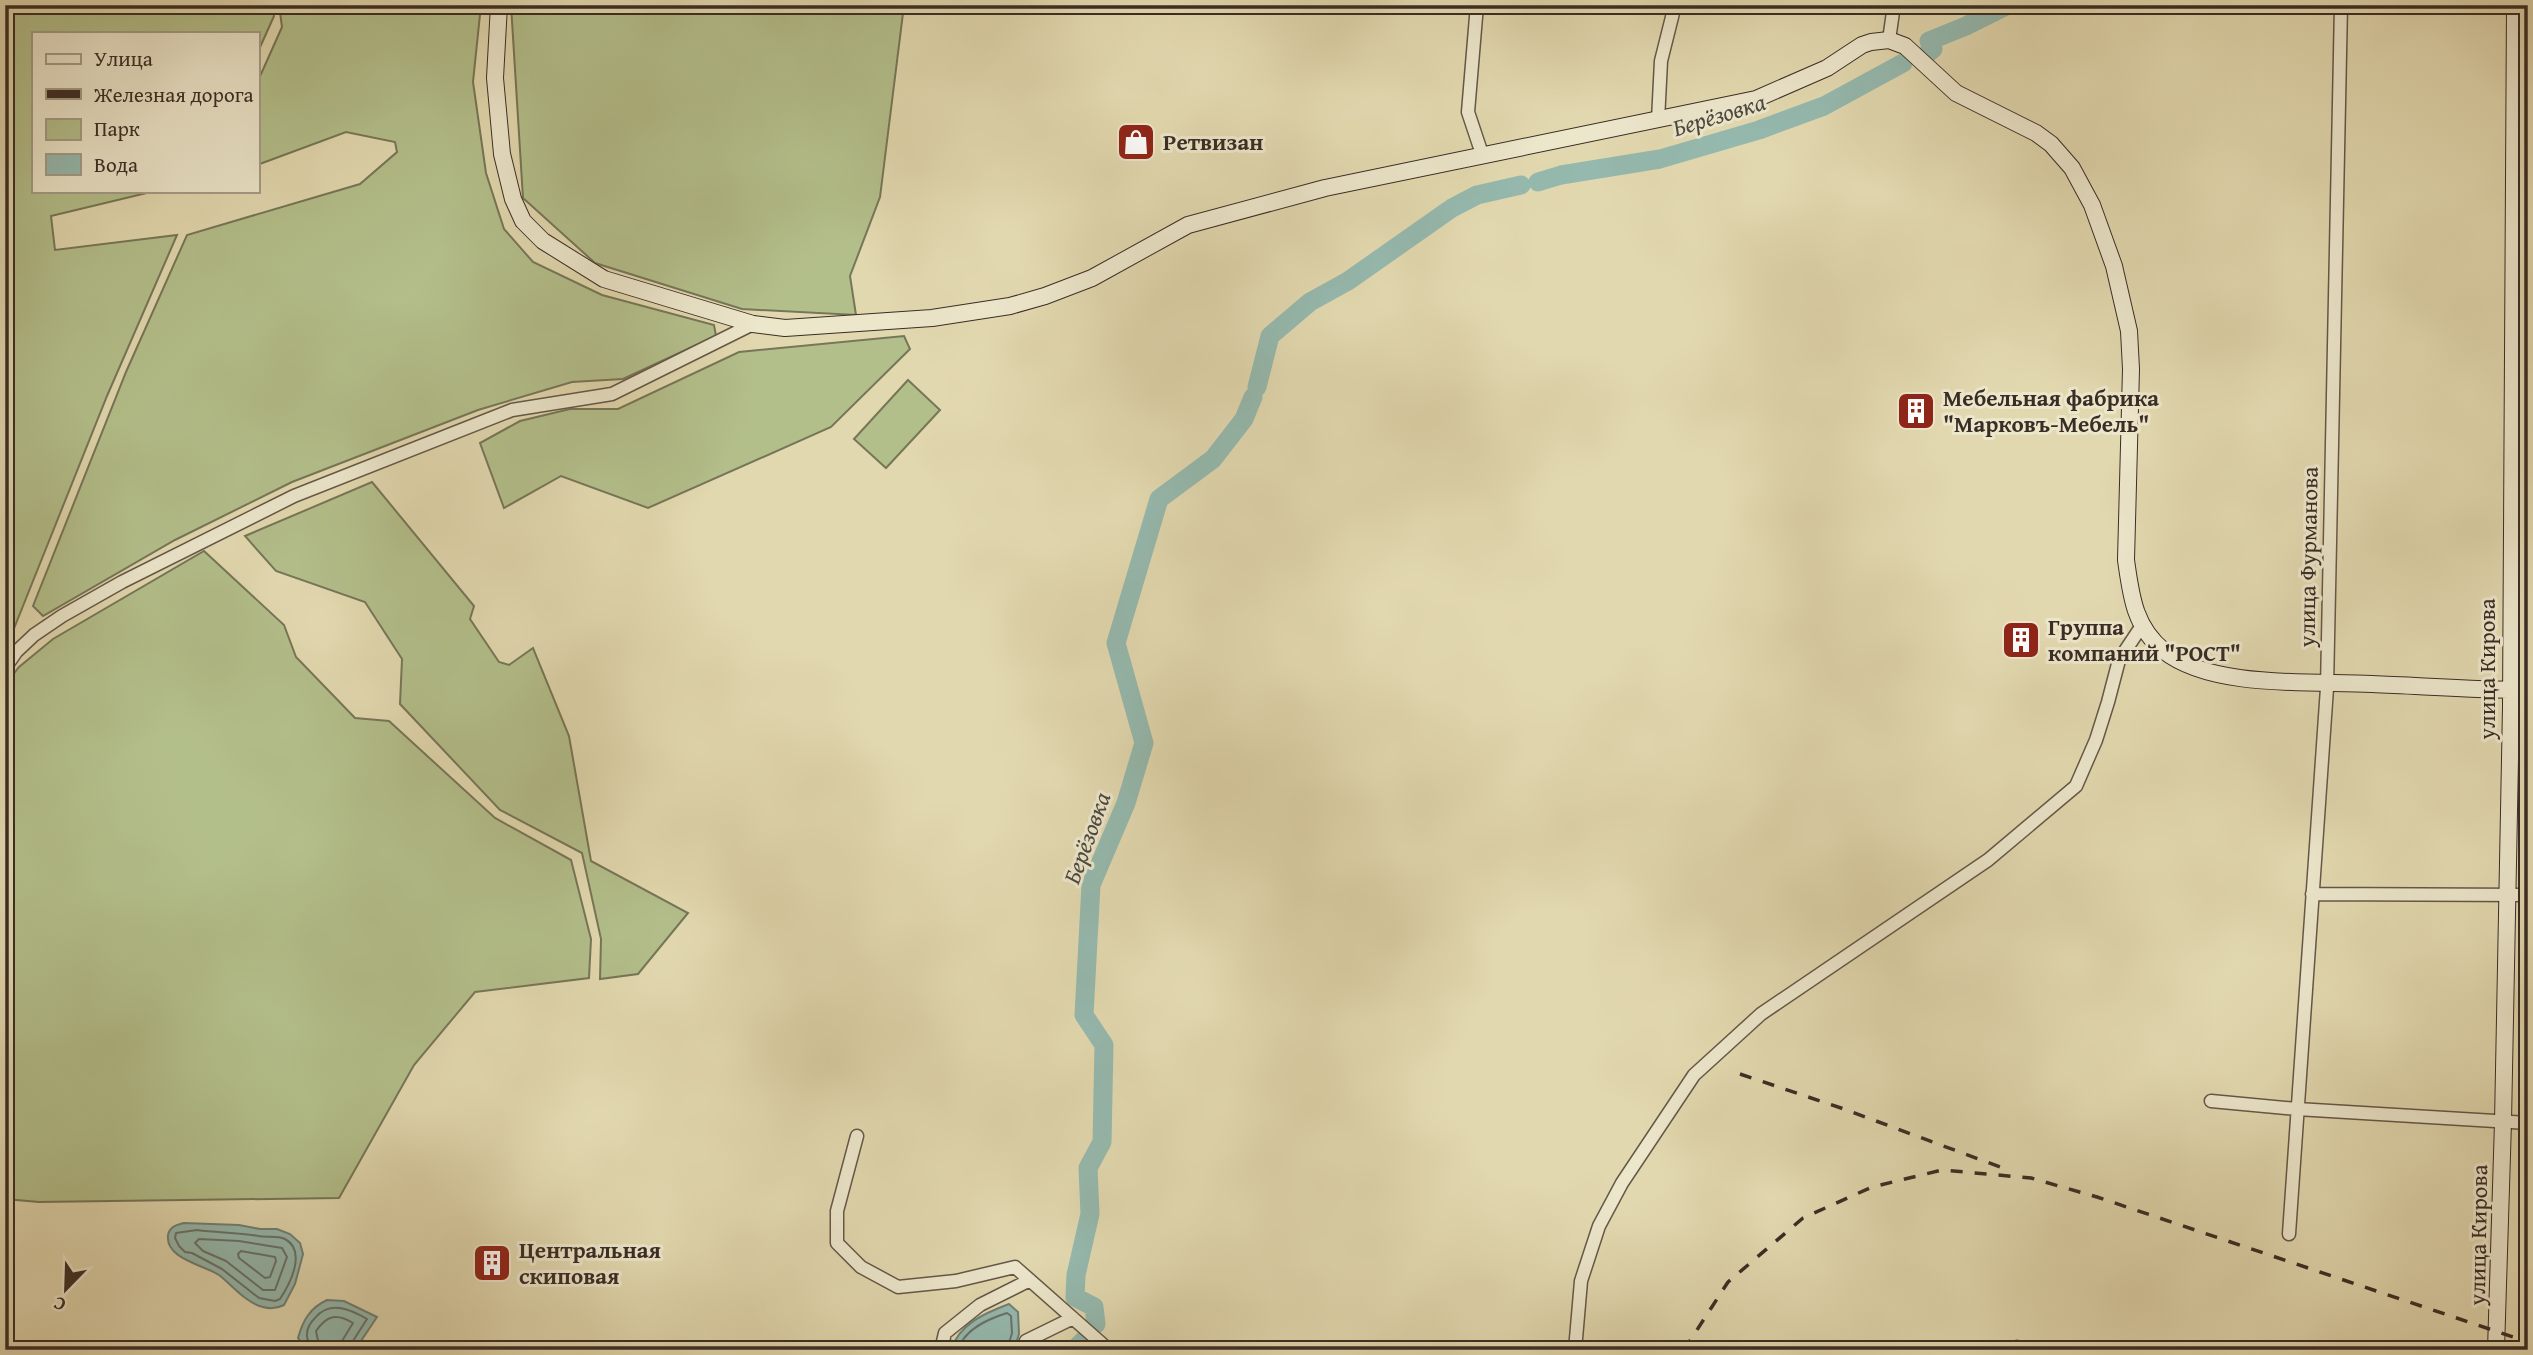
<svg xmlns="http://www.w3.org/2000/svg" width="2533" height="1355" font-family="'Gentium Book Plus',serif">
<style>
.green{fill:#b3bf8b;stroke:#767658;stroke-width:2}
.water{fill:#95b9ae;stroke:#718177;stroke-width:2}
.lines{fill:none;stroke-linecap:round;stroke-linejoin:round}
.shore{stroke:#68736a;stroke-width:2}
.river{stroke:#95b9ae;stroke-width:19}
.street-casing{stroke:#645848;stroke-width:15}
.secondary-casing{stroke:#3a2d25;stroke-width:18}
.street{stroke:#ece6cb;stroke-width:12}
.secondary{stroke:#ece6cb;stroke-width:16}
.rail{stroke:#3a2d25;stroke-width:3.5;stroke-dasharray:12 12;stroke-linecap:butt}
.labels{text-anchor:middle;stroke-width:6;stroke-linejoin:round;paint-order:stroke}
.poi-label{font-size:23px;font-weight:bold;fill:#3a2d25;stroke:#ece6cb;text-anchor:start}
.street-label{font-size:23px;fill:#3a2d25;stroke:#ece6cb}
.water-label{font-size:24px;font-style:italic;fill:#4c4940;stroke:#ece6cb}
</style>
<rect width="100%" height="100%" fill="#e2d8af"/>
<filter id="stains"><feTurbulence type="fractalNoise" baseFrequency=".00286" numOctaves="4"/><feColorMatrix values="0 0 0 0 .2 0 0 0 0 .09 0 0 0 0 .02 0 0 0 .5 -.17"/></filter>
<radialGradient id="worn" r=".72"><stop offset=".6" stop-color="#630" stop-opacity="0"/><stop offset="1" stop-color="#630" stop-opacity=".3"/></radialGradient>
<path class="green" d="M5 5H272L274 16 257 54V33H33V191H155L51 216 55 250 177 235 107 396 5 651Z
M279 5H481L473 82 486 173 504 229 533 262 602 295 714 325 716 336 623 379 572 382 478 410 292 482 175 540 43 616 33 606 126 372 187 235 360 184 397 152 395 142 346 132 257 165V83L282 27Z
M511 5H904L880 197 850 276 856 315 742 309 595 263 523 198Z
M904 336 910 349 831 427 648 508 561 476 504 508 480 443 520 421 570 409H618L739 352Z
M908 380 940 410 886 468 854 439Z
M372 482 474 606 470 619 499 662 509 665 533 648 569 736 591 861 688 913 638 974 600 979 601 939 582 853 500 810 400 704 402 659 365 602 276 571 245 536Z
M204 551 284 625 296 657 355 718 389 721 495 818 571 860 591 939 589 978 475 992 414 1065 339 1198 39 1202 5 1199V685L19 667 53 639Z"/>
<path class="water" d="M184 1223 239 1225 260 1229H277L290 1234 300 1243 303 1254 295 1284 284 1305C278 1308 270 1309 263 1307 246 1303 232 1285 219 1275 204 1265 165 1259 168 1235 170 1226 177 1225 184 1223Z
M327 1300 344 1301 377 1317 355 1350H307L298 1338C303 1320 310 1308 327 1300Z
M1009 1304 1018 1312 1019 1334 1014 1350H951C959 1324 985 1313 1009 1304Z"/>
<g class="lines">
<path class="shore" d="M197 1230C218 1233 237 1232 258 1236 267 1238 276 1235 285 1239 307 1251 290 1284 280 1299L275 1301 259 1298 222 1269 192 1253 185 1252 179 1246 175 1238 176 1233Z
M199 1239 239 1241 282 1248 287 1257 275 1290H263L226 1261 203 1251 195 1243Z
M241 1251 275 1257 276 1261 270 1277 265 1278 239 1258 238 1254Z
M311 1350C310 1344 306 1339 307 1334 307 1328 311 1322 315 1318 329 1300 350 1309 367 1319L351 1344 350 1350
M320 1350 316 1331C327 1315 337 1313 353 1323L342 1341 341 1350
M958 1350C964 1329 988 1319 1007 1313L1011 1316 1012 1333 1007 1350"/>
<path class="river" d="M1927 54 1933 49 1929 41 1966 26 2008 5
M1538 182 1561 175 1660 159 1759 130 1824 106 1903 63
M1257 387 1270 336 1310 302 1348 281 1452 208 1477 195 1521 185
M1096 1324 1094 1307 1075 1297 1076 1275 1090 1214 1088 1168 1102 1142 1104 1045 1084 1015 1091 885 1126 803 1144 743 1116 643 1159 499 1213 459 1244 419 1253 397
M1074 1350 1084 1340"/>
<defs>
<path id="street" d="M1477 5 1468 112 1482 154
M1889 40 1894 5
M1658 120 1661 61 1675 5
M5 668 16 652 34 635 62 616 122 582 294 496 512 410 612 394 753 324
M2312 894 2528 895
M2211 1101 2297 1109 2528 1123
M857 1136 837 1211V1243L861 1267 898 1287 956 1281 1015 1267 1109 1350
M2289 1234 2327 688 2341 5
M2017 1347 2024 1350
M941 1350 945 1333 980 1305 1030 1280
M1022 1350 1026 1341 1073 1318
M1575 1350 1581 1281 1599 1226 1622 1183 1694 1075 1761 1014 1988 860 2076 786 2096 740 2108 702 2119 660 2141 627
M2379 1350V1349"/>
<path id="secondary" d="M499 5 495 78 502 154 513 199 523 221 543 241 604 279 753 324 785 328 932 318 1010 306 1045 296 1092 278 1188 225 1325 188 1756 99 1827 68 1862 45 1871 42 1889 40 1905 46 1956 93 2036 133 2051 144 2072 168 2092 205 2114 266 2129 331 2131 369 2126 560C2131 595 2134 627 2164 651 2212 689 2312 681 2372 684 2424 686 2476 690 2528 690
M2496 1350 2503 1122 2511 707 2515 5"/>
</defs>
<use href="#street" class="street-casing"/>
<use href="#secondary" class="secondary-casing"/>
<use href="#street" class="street"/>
<use href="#secondary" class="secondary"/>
<path class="rail" d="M1740 1074 1841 1108 2011 1171
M1684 1350 1728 1282 1803 1218 1872 1187 1942 1170 2031 1178 2097 1197 2528 1342"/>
</g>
<defs>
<symbol id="shop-square" viewBox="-11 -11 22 22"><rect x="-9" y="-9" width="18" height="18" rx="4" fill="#8f2418" stroke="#ece6cb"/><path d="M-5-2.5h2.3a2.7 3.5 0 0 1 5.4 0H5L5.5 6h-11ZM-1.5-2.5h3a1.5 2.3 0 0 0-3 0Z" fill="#fff"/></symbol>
<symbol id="building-square" viewBox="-11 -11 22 22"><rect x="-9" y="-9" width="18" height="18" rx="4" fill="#8f2418" stroke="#ece6cb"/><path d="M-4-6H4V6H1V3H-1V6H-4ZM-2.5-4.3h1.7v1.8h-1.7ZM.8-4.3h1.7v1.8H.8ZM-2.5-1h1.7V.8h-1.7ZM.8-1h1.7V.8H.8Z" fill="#fff"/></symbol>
</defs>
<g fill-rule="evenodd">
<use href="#shop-square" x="1114" y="120" width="44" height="44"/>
<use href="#building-square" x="1894" y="389" width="44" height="44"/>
<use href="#building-square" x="1999" y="618" width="44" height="44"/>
<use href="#building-square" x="470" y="1241" width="44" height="44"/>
</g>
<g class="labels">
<g class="poi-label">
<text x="1163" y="150">Ретвизан</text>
<text x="1943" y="406">Мебельная фабрика<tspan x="1943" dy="26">"Марковъ-Мебель"</tspan></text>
<text x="2048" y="635">Группа<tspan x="2048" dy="26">компаний "РОСТ"</tspan></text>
<text x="519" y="1258">Центральная<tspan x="519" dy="26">скиповая</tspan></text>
</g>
<g class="street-label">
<text transform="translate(2308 557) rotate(-89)" y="8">улица Фурманова</text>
<text transform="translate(2487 669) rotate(-90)" y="8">улица Кирова</text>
<text transform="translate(2478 1235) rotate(-89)" y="8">улица Кирова</text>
</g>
<g class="water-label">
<text transform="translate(1719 115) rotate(-17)" y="8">Берёзовка</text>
<text transform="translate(1087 838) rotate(-70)" y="8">Берёзовка</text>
</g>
</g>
<rect width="2533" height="1355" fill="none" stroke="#e2d8af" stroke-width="28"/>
<rect x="7" y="7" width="2519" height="1341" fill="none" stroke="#3a2d25" stroke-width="3.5"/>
<rect x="14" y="14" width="2505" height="1327" fill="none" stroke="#3a2d25" stroke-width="2"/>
<rect x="32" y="32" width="228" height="161" fill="#ece6cb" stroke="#a59c89" stroke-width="2"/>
<rect x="46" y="54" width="35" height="10" fill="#ece6cb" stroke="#a59c89" stroke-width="2"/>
<text x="94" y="66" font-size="21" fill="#3a2d25">Улица</text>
<rect x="46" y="89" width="35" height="10" fill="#3a2d25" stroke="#a59c89" stroke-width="2"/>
<text x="94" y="102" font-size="21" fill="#3a2d25">Железная дорога</text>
<rect x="46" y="119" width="35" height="21" fill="#b3bf8b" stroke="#a59c89" stroke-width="2"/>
<text x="94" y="136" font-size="21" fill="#3a2d25">Парк</text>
<rect x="46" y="154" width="35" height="21" fill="#95b9ae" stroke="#a59c89" stroke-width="2"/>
<text x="94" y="172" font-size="21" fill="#3a2d25">Вода</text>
<g transform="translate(66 1289) rotate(203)" stroke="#ece6cb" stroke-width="5" paint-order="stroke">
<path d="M0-5L12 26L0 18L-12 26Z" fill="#3a2d25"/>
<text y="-10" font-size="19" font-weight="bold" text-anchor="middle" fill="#3a2d25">С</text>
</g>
<rect width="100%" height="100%" filter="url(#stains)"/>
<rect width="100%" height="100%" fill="url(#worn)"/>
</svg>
